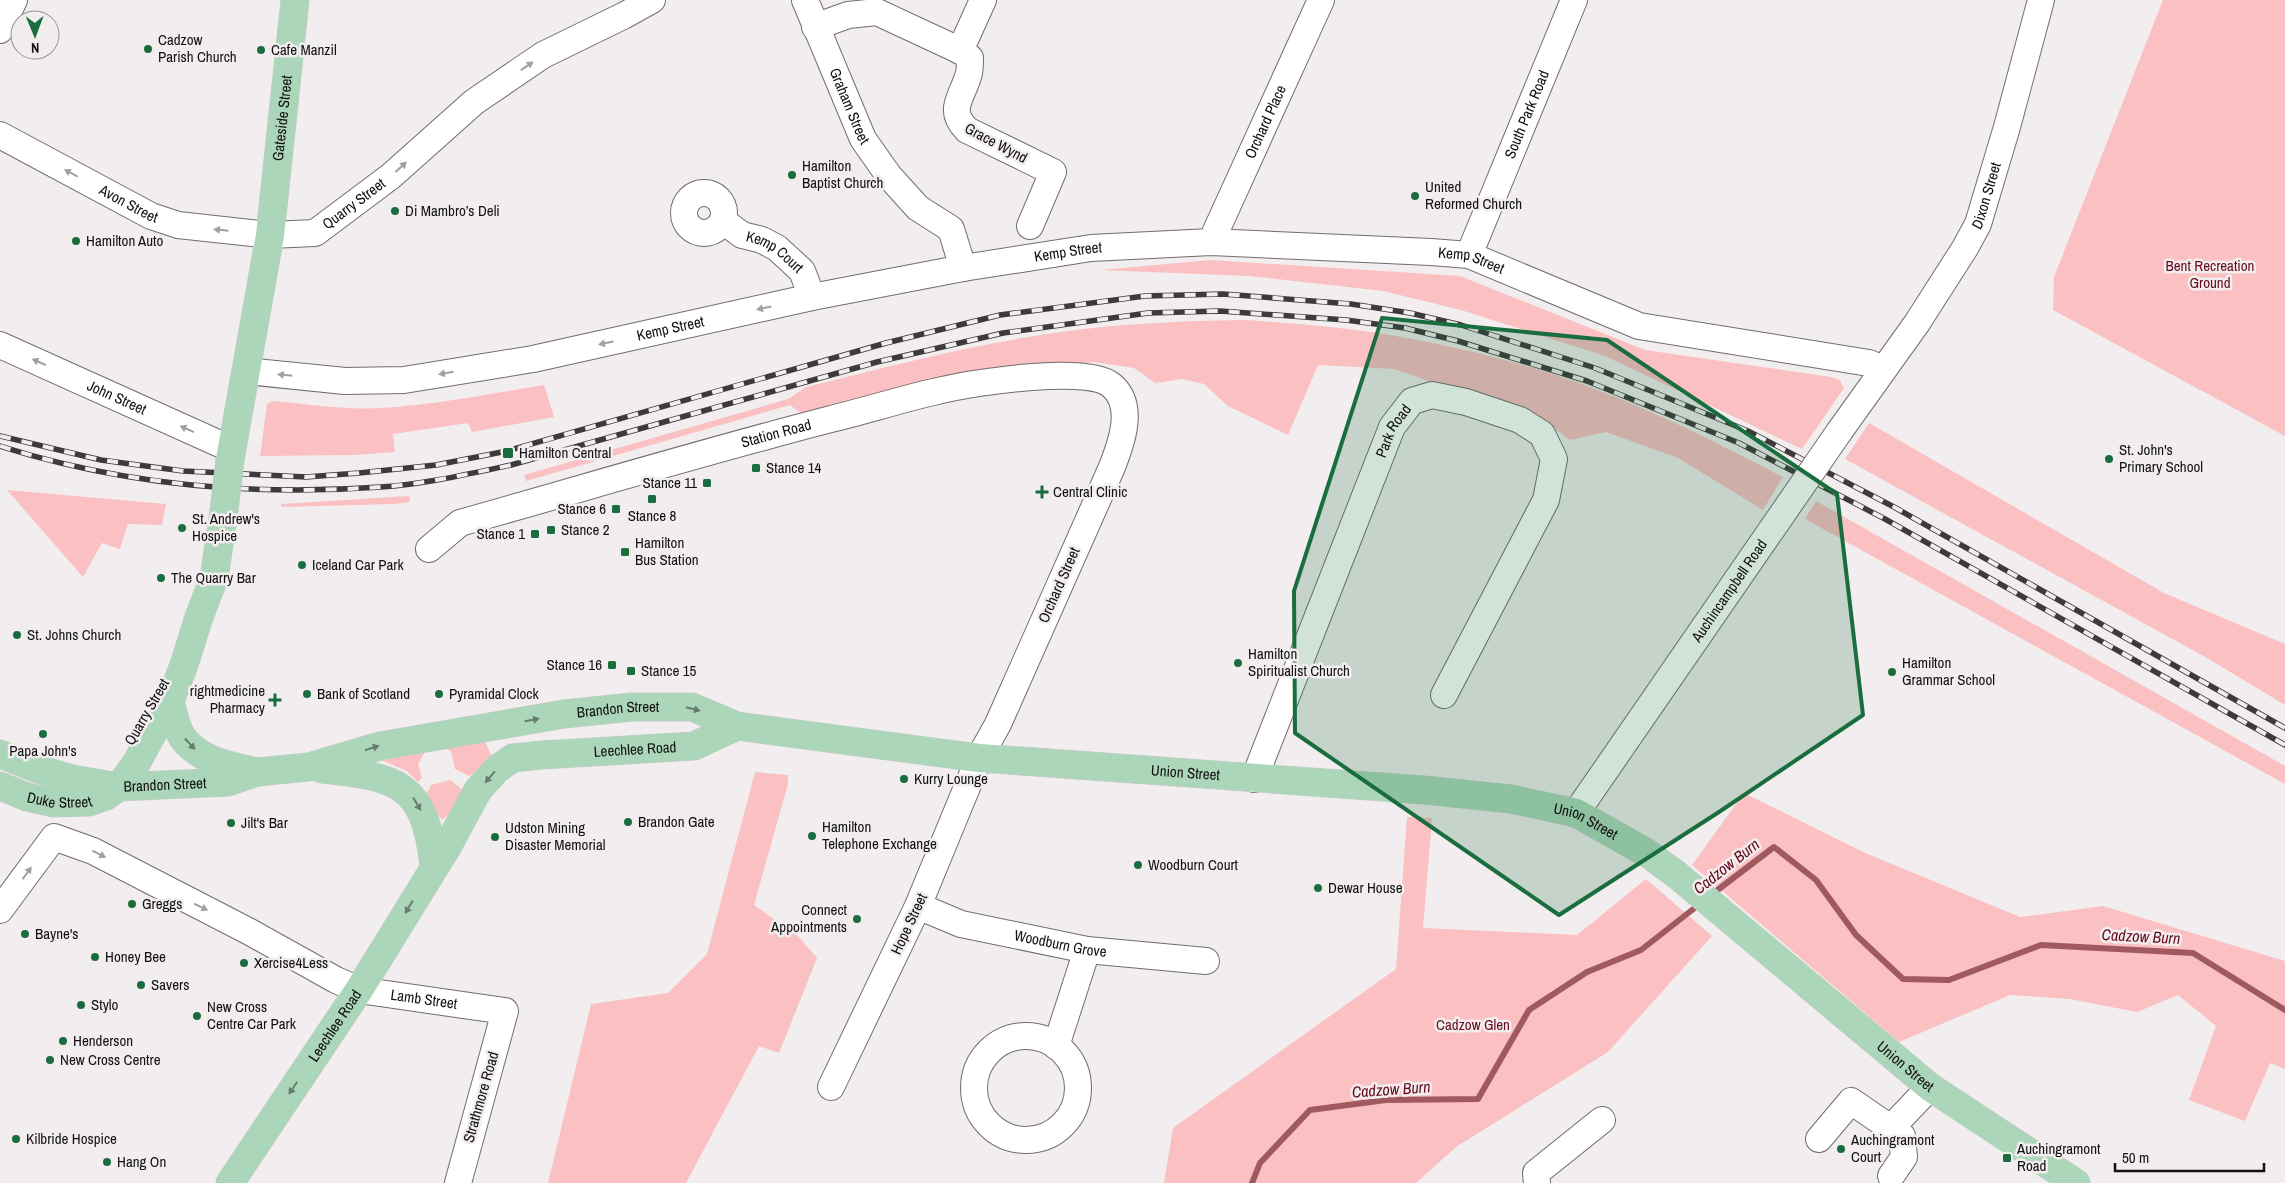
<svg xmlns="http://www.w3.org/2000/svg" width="2285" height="1183" font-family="'Archivo Narrow',sans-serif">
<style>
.green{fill:#fbc0c2}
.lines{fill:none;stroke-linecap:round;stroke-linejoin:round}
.stream{stroke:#9f595f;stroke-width:6}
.minor-casing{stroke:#716d6d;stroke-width:28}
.major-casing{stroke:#cbcbcb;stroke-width:29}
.minor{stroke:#fff;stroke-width:26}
.major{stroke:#abd6b9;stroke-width:28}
.rail-casing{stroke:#3c3a3b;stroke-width:5.5}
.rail{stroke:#f2edee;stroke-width:4;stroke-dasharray:11;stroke-linecap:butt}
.minor-bridge-casing{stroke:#716d6d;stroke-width:28;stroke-linecap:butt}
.major-bridge-casing{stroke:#cbcbcb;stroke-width:29;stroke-linecap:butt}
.minor-bridge{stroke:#fff;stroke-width:26}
.major-bridge{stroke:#abd6b9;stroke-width:28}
.oneway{fill:#a0a0a0}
.oneway2{fill:#667d6d}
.marked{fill:#1a6d3e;fill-opacity:0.2;stroke:#1a6d3e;stroke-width:4;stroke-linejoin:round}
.poi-dot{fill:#1a6d3e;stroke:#f2edee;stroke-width:2}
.labels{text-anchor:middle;stroke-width:5;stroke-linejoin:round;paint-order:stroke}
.poi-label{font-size:15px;fill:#121111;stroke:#f2edee;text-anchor:start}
.street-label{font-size:15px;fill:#121111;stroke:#f2edee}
.park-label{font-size:15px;fill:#670b20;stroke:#f2edee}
.water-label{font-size:16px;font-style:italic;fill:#65081f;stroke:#f2edee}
</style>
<rect width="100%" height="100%" fill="#f2edee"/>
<path class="green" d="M2163 0H2285V436L2053 310 2054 277Z
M1211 260 1460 276 1645 350 1831 377 1840 380 1844 388 1802 449 1605 356 1461 310 1383 291 1249 276 1100 270Z
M1247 320C1295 324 1343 327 1390 335 1474 349 1559 372 1637 406 1686 427 1735 452 1783 477L1763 510 1678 458 1606 432 1570 440 1544 421 1394 369 1318 365 1288 435 1228 406 1204 384 1182 379 1155 383 1134 368 1094 362 976 371 803 415 790 405 526 481 524 475 788 399 806 387C872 371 939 353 1006 341 1086 325 1166 321 1247 320Z
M544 385 554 417 472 432 468 423 393 434 395 452 354 455 260 456 267 404 272 401C308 404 344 410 380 408 435 405 489 394 544 385Z
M1869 423 2164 593 2285 644V705L2207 658 1845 459Z
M7 490 166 504 162 525 128 524 120 549 102 543 83 577Z
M409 496 410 502 394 504 282 507 281 504Z
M1816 501 2285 766V784L1805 519Z
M483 738 494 760 469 776 455 769 451 751 444 748Z
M426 750 418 764 422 778 418 782 407 771 383 761 381 755Z
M755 772 788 775V784L754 905 799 937 817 958 779 1053 759 1046 686 1183H548L591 1004 668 993 707 954Z
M450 780 463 790 449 814 442 820 432 808 426 795 431 785Z
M1744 793 1863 852 2020 917 2103 906 2285 961V1069L2270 1063 2245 1121 2189 1100 2216 1026 2178 995 2137 1012 2070 999 2010 995 1899 1042 1692 865Z
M1407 817 1432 818 1423 928 1577 935 1646 879 1712 936 1608 1052 1456 1147 1416 1183H1164L1173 1128 1396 969Z"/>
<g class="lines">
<path class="stream" d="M1711 895 1774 847 1816 880 1856 935 1903 979 1949 980 2041 945 2193 953 2285 1010
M1252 1183 1260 1163 1310 1110 1386 1100 1478 1099 1529 1010 1587 972 1641 950 1701 903"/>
<defs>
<g id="minor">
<path id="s1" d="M805 0 863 139 889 176 918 208 951 229 963 268"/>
<path d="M815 27 848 15 877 12 963 52 970 58C970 63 970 68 969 73 963 97 946 109 967 130L1053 172 1030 226"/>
<path d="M0 30 14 0"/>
<path d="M960 51 983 0"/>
<path id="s2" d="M0 135 151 216 178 225 270 235 315 233 391 176 474 102 543 55 625 15 652 0"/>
<circle cx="704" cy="213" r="20"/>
<path id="s3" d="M723 221 742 235 762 240 777 248 802 271 812 297"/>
<path id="s4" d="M1211 242 1321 0"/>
<path id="s5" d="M1469 255 1574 0"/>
<path id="s6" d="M0 345 231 449"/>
<path id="s7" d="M246 371 345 381 404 380 533 359 812 297 963 268 1091 248 1211 242 1431 252 1469 255 1639 326 1869 363 1883 369"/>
<path id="s8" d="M1839 432 1917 323 1965 248 1978 224 2007 127 2041 0"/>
<path id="s9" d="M429 549 460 523C584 488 707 451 831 419 880 407 930 390 980 383 1007 379 1090 368 1111 385 1136 405 1121 444 1112 467L998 724 979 758 918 906 831 1087"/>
<path id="s10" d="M1254 779 1392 427 1412 401 1432 395 1466 402 1520 420 1542 434 1554 459 1546 500 1444 695"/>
<path id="s11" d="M1576 813 1772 529"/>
<path id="s12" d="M918 906 961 924 1087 950 1206 961"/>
<path id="s13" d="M0 910 54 837 93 851 250 932 336 980 359 990 505 1011 458 1183"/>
<circle cx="1026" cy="1088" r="52"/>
<path d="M1056 1046 1087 950"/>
<path d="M1891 1128 1930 1087"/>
<path d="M1819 1139 1851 1101 1902 1136 1904 1157 1891 1176"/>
<path d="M1537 1183 1536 1173 1602 1120"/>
</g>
<g id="major">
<path id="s14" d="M230 460 270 235 295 0"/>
<path d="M170 701C173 711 175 725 181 735 196 760 230 766 257 772"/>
<path id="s15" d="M0 754 38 769 72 779 119 787 228 782 257 772 309 767 380 746 564 714 632 707H692L737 726 979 758 1424 790 1511 799 1576 813 1647 853 1677 875 1930 1087 2076 1183"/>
<path d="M322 769C398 777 425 783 434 866"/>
<path id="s16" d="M0 786 27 797 54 803 89 802 106 796 119 787 137 762 170 701 184 665 199 617 214 578 224 511"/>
<path id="s17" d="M230 1183 359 990 446 849 478 790 497 769 513 758 542 755 694 746 737 726"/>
</g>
</defs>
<use href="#minor" class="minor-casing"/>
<use href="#major" class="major-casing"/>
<use href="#minor" class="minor"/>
<use href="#major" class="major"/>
<defs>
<path id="rail" d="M0 436 101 460 183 471 306 477 359 473 436 465 507 451 886 343 1000 315 1145 296 1223 294 1351 304 1410 313 1461 325 1595 368 1748 431 1894 507 2285 728
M0 446C123 485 253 496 381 487 425 484 468 474 511 465L877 362 1003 333 1148 313 1220 311 1346 320 1405 328 1458 341 1587 381 1739 443 1885 519 2285 745"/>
</defs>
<use href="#rail" class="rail-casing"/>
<use href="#rail" class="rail"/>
<defs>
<path id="minor-bridge" d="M1772 529 1839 432"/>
<path id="major-bridge" d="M224 511 230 460"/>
</defs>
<use href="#minor-bridge" class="minor-bridge-casing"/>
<use href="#major-bridge" class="major-bridge-casing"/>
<use href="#minor-bridge" class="minor-bridge"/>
<use href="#major-bridge" class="major-bridge"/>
</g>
<defs><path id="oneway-solid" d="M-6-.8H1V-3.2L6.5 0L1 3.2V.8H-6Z" transform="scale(1.25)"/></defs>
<g class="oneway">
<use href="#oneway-solid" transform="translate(527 66) rotate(-34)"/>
<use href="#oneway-solid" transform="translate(401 167) rotate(-42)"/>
<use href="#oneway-solid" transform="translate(71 173) rotate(-152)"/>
<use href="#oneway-solid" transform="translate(221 230) rotate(-174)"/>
<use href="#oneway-solid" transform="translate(764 308) rotate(168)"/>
<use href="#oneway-solid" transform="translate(606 343) rotate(168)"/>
<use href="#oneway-solid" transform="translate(39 362) rotate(-156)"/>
<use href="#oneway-solid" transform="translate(446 373) rotate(170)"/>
<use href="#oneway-solid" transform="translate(285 375) rotate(-174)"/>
<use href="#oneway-solid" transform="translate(187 429) rotate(-156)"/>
<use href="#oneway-solid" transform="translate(99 854) rotate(27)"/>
<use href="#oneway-solid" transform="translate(27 873) rotate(-54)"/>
<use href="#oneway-solid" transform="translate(201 907) rotate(26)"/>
</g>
<g class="oneway2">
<use href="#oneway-solid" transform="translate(693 709) rotate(14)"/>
<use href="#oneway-solid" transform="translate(532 720) rotate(-10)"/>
<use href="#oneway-solid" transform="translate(190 744) rotate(47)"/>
<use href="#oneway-solid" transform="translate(372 748) rotate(-17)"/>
<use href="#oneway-solid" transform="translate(490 777) rotate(131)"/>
<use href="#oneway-solid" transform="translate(417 804) rotate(59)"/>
<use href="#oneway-solid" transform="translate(409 907) rotate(121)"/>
<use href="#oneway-solid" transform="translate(293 1088) rotate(124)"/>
</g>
<path class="marked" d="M1382 318 1607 340 1837 494 1863 715 1719 812 1559 915 1295 733 1294 591Z"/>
<g class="poi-dot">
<circle cx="148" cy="49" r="5"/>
<circle cx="261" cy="50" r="5"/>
<circle cx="792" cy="175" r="5"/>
<circle cx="1415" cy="196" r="5"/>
<circle cx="395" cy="211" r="5"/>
<circle cx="76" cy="241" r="5"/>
<rect x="502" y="447" width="12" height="12" rx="2.5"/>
<circle cx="2109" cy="459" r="5"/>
<rect x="751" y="463" width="10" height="10" rx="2.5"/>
<rect x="702" y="478" width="10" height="10" rx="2.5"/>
<path d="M1039.5 484.5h5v5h5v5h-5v5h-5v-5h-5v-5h5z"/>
<rect x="647" y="494" width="10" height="10" rx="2.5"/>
<rect x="611" y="504" width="10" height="10" rx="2.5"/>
<circle cx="182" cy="528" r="5"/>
<rect x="546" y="525" width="10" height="10" rx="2.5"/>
<rect x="530" y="529" width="10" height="10" rx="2.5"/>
<rect x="620" y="547" width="10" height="10" rx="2.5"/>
<circle cx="302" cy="565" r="5"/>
<circle cx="161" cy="578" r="5"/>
<circle cx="17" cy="635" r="5"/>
<circle cx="1238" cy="663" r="5"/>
<rect x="607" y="660" width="10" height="10" rx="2.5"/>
<rect x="626" y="666" width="10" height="10" rx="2.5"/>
<circle cx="1892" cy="672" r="5"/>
<circle cx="307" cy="694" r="5"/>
<circle cx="439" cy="694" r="5"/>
<path d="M272.5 692.5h5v5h5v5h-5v5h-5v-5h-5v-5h5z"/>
<circle cx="43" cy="734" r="5"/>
<circle cx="904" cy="779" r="5"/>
<circle cx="628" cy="822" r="5"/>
<circle cx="231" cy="823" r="5"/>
<circle cx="812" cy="836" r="5"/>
<circle cx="495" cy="837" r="5"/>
<circle cx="1138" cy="865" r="5"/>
<circle cx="1318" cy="888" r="5"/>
<circle cx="132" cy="904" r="5"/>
<circle cx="857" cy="919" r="5"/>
<circle cx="25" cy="934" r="5"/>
<circle cx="95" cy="957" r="5"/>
<circle cx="244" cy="963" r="5"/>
<circle cx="141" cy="985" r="5"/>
<circle cx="81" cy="1005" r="5"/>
<circle cx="197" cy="1016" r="5"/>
<circle cx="63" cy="1041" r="5"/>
<circle cx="50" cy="1060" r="5"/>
<circle cx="16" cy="1139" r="5"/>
<circle cx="1841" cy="1149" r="5"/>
<rect x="2002" y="1153" width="10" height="10" rx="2.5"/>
<circle cx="107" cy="1162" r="5"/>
</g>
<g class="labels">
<g class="poi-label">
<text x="158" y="45">Cadzow<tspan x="158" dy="17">Parish Church</tspan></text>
<text x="271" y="55">Cafe Manzil</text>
<text x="802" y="171">Hamilton<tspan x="802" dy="17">Baptist Church</tspan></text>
<text x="1425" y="192">United<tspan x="1425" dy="17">Reformed Church</tspan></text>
<text x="405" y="216">Di Mambro’s Deli</text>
<text x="86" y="246">Hamilton Auto</text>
<text x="2119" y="455">St. John's<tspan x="2119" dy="17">Primary School</tspan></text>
<text x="519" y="458">Hamilton Central</text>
<text x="766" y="473">Stance 14</text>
<text x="697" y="488" text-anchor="end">Stance 11</text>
<text x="1053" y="497">Central Clinic</text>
<text x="606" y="514" text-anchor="end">Stance 6</text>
<text x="652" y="521" text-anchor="middle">Stance 8</text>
<text x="192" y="524">St. Andrew's<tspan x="192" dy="17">Hospice</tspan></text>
<text x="561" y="535">Stance 2</text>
<text x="525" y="539" text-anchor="end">Stance 1</text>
<text x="635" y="548">Hamilton<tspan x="635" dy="17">Bus Station</tspan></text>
<text x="312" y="570">Iceland Car Park</text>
<text x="171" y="583">The Quarry Bar</text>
<text x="27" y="640">St. Johns Church</text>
<text x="1248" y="659">Hamilton<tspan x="1248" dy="17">Spiritualist Church</tspan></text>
<text x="1902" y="668">Hamilton<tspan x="1902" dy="17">Grammar School</tspan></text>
<text x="602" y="670" text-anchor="end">Stance 16</text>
<text x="641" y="676">Stance 15</text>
<text x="265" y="696" text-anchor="end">rightmedicine<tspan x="265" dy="17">Pharmacy</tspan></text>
<text x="317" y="699">Bank of Scotland</text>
<text x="449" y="699">Pyramidal Clock</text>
<text x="43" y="756" text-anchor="middle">Papa John's</text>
<text x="914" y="784">Kurry Lounge</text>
<text x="638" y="827">Brandon Gate</text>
<text x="241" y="828">Jilt's Bar</text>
<text x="822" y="832">Hamilton<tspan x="822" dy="17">Telephone Exchange</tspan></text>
<text x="505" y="833">Udston Mining<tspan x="505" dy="17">Disaster Memorial</tspan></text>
<text x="1148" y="870">Woodburn Court</text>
<text x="1328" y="893">Dewar House</text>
<text x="142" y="909">Greggs</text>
<text x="847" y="915" text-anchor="end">Connect<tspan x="847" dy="17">Appointments</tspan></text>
<text x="35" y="939">Bayne's</text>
<text x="105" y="962">Honey Bee</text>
<text x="254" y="968">Xercise4Less</text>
<text x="151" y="990">Savers</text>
<text x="91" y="1010">Stylo</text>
<text x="207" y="1012">New Cross<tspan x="207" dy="17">Centre Car Park</tspan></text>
<text x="73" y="1046">Henderson</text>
<text x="60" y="1065">New Cross Centre</text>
<text x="26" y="1144">Kilbride Hospice</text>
<text x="1851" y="1145">Auchingramont<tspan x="1851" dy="17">Court</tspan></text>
<text x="2017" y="1154">Auchingramont<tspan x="2017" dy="17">Road</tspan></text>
<text x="117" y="1167">Hang On</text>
</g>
<g class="street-label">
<text dy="5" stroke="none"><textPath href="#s1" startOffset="115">Graham Street</textPath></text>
<text dy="5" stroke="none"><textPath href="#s5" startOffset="152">South Park Road</textPath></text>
<text dy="5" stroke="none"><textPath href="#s14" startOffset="346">Gateside Street</textPath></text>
<text dy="5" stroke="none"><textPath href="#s4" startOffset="132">Orchard Place</textPath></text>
<text transform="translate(996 143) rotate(28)" y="5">Grace Wynd</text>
<text dy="5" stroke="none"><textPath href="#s8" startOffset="280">Dixon Street</textPath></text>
<text dy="5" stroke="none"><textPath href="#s2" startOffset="146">Avon Street</textPath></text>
<text dy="5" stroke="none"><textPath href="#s2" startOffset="386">Quarry Street</textPath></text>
<text dy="5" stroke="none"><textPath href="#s7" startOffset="835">Kemp Street</textPath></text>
<text dy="5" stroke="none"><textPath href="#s3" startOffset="61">Kemp Court</textPath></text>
<text dy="5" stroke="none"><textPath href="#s7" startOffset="1240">Kemp Street</textPath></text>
<text dy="5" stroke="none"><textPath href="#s7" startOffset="430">Kemp Street</textPath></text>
<text dy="5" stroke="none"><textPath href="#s6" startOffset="128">John Street</textPath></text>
<text dy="5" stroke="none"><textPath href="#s10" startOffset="375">Park Road</textPath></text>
<text dy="5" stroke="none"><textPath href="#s9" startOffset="369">Station Road</textPath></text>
<text transform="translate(1059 585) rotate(-66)" y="5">Orchard Street</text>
<text dy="5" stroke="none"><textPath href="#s11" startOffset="270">Auchincampbell Road</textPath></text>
<text dy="5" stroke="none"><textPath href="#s15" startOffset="631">Brandon Street</textPath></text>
<text transform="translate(147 712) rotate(-60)" y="5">Quarry Street</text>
<text dy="5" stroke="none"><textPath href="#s17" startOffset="635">Leechlee Road</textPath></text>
<text dy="5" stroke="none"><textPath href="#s15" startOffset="1205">Union Street</textPath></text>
<text dy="5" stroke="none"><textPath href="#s15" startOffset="170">Brandon Street</textPath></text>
<text dy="5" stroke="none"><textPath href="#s16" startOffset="62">Duke Street</textPath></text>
<text dy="5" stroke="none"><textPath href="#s15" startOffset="1610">Union Street</textPath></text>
<text transform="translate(909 924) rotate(-65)" y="5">Hope Street</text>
<text dy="5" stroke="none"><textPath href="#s12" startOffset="148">Woodburn Grove</textPath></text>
<text dy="5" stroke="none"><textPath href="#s13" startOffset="498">Lamb Street</textPath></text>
<text dy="5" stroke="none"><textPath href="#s17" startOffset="189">Leechlee Road</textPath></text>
<text dy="5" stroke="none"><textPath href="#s15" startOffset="2015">Union Street</textPath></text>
<text transform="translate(481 1097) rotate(-74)" y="5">Strathmore Road</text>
</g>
<g class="park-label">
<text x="2210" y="271">Bent Recreation<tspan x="2210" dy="17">Ground</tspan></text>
<text x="1473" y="1030">Cadzow Glen</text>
</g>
<g class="water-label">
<text transform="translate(1726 866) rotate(-38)" y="6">Cadzow Burn</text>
<text transform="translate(2141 936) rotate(3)" y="6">Cadzow Burn</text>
<text transform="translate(1391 1089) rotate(-4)" y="6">Cadzow Burn</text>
</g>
</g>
<g transform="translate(35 35) rotate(179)"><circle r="24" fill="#f2edee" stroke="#989596"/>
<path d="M0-4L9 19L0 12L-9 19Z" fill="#1a6d3e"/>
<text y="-8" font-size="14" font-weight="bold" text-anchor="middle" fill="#121111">N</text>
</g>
<path d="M2115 1163v8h149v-8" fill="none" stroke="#121111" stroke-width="2.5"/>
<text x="2122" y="1163" font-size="15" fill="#121111" stroke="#f2edee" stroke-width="4" paint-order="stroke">50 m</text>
</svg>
